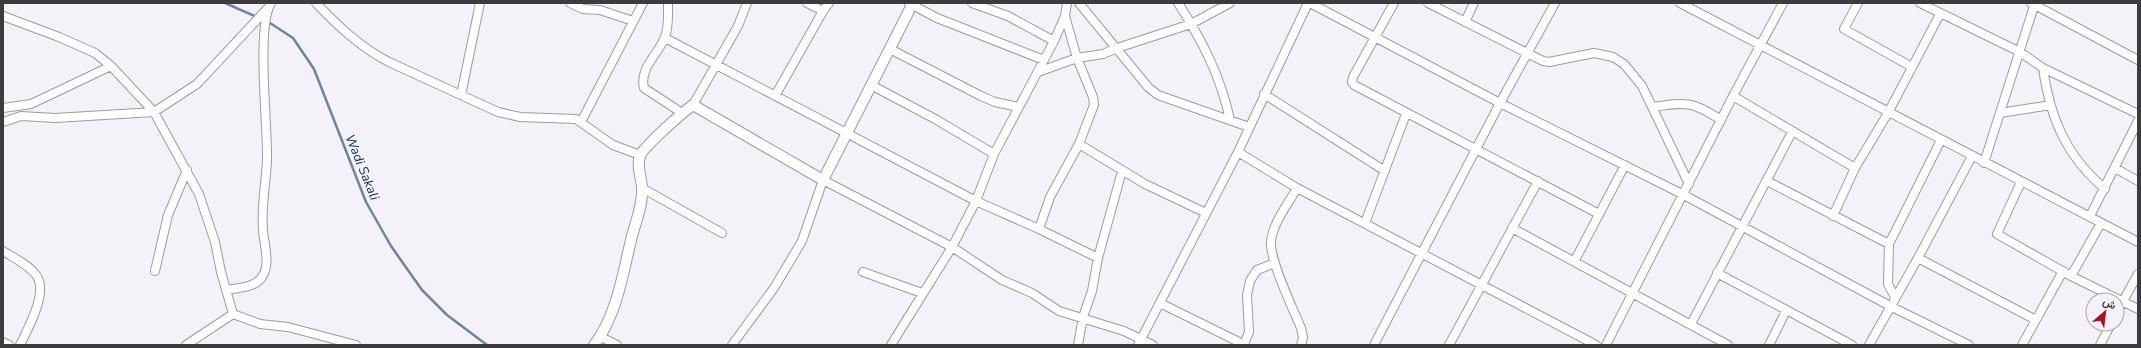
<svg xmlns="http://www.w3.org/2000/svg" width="2141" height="348" font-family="'Nunito Sans',Vazirmatn,sans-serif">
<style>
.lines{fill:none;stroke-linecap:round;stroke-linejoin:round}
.stream{stroke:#6c879a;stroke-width:2.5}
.minor-casing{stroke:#9e9ba1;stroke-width:10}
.tertiary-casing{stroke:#9e9ba1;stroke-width:12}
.minor{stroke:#fff;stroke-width:8}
.tertiary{stroke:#fff;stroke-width:10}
.labels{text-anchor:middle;stroke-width:4;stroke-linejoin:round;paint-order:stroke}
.water-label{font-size:13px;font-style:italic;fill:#0d3042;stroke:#f5f1f8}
</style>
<rect width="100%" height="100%" fill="#f5f1f8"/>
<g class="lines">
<path class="stream" d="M225 3 257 17
M267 21 293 38 314 69 366 202 391 246 422 290 447 315 487 345"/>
<defs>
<path id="minor" d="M316 3C338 26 360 47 389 62L498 112 520 117 576 119 613 145 640 155
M570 3 583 9 600 10 633 21
M668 3C668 15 669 26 665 37 658 55 639 68 644 88L682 113
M807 3 823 11
M909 3 937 18 1044 60
M972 3 1008 16 1054 41
M1079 3 1148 87 1158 95 1249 127
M1178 3C1202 40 1221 77 1230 120
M1310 3 1500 103 1684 195 1890 306 1969 345
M1394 3 1353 77 1352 82 1354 85 1599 214
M1428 3 1543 61 1549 62 1594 53 1613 57 1624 64 1642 86 1689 184
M1680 3 2138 242
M1858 3 1844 29 1912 67
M1920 3 2020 52 2043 68 2138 114
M2031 3 2138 60
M3 16 59 37 95 53 111 66 154 112 199 194 215 242 221 272 233 314
M1465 22 1474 3
M665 38 976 201 1039 229 1098 258
M890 49 981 96 995 102 1019 107
M2043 68C2050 118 2066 156 2105 189
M1038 72 1077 58 1103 54 1117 48 1191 24 1230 3
M871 85 937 120 994 154 976 201 952 247 891 345
M1264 94 1385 171
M461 95 480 3
M775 96 823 11 829 3
M1733 96 1855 168
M693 105 738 26 747 3
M1653 107C1686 102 1692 101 1721 120
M3 108 31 104 111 66
M2000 113 2051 105
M3 122 21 116 55 118 154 112 197 84 267 9
M581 122 643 3
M1079 144 1145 184 1206 213
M1238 152 1297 188 1596 345
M994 154 1054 41 1065 16 1067 3
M1984 163 2035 3
M2115 168 2138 181
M1767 181 1889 244
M2021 182 1997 234 2071 276 2138 309
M642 188 722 233
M1297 188C1288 204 1273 223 1271 241 1269 259 1293 309 1301 328L1303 338 1301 345
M1833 216 1855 168 1888 113 1940 14
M2090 216 2138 121
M1365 223 1406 114
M1512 228 1728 345
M1039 229 1050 197 1079 144 1094 105 1093 97 1077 58 1065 16
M3 251C14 258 29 265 36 275 49 292 28 328 20 345
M1918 258 2036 320
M1575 260 1625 165
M155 271 168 215 187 170
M863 272 922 293
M1717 273 1852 345
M2071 276 2101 223
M226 290C237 288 255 288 262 277 271 264 264 245 263 230 261 207 266 183 267 160 268 126 256 27 271 3
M1895 297 1888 284 1889 244 1941 140
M1160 303 1245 345
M2117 312 2138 274
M233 314 260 324 288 327 356 345
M1691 324 1792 132
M601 337 617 345
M3 342 9 345
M1244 344 1249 332 1247 295 1250 281 1257 270 1275 263
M186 345 233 314
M732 345 774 288 802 241 823 180 952 247 1002 280 1032 293 1059 311 1124 331 1153 345
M1078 345 1083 317 1092 291 1098 258 1122 171
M1138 345 1238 152 1308 3
M1374 345 1500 103 1555 3
M1449 345 1538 181
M1606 345 1733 96 1783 3
M1769 345 1786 311
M1869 345 1918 258 1972 156
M2022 345 2063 271
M2100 345 2111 324"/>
<path id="tertiary" d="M594 345C617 316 623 272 632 236 636 221 643 204 642 189 642 178 636 167 640 156 644 146 683 112 693 105L823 180 913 3"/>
</defs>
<use href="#minor" class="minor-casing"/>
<use href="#tertiary" class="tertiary-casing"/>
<use href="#minor" class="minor"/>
<use href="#tertiary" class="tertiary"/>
</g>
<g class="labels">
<g class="water-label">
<text transform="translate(363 167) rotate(68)" y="5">Wadi Sakali</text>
</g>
</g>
<rect width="2141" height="348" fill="none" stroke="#3d3b3e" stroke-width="8"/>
<g transform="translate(2105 312) rotate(28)"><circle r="19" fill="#f5f1f8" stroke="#aba8ae"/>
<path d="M0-3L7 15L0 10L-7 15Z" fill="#a8121e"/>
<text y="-6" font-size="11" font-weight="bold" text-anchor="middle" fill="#3d3b3e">ش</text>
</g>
</svg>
